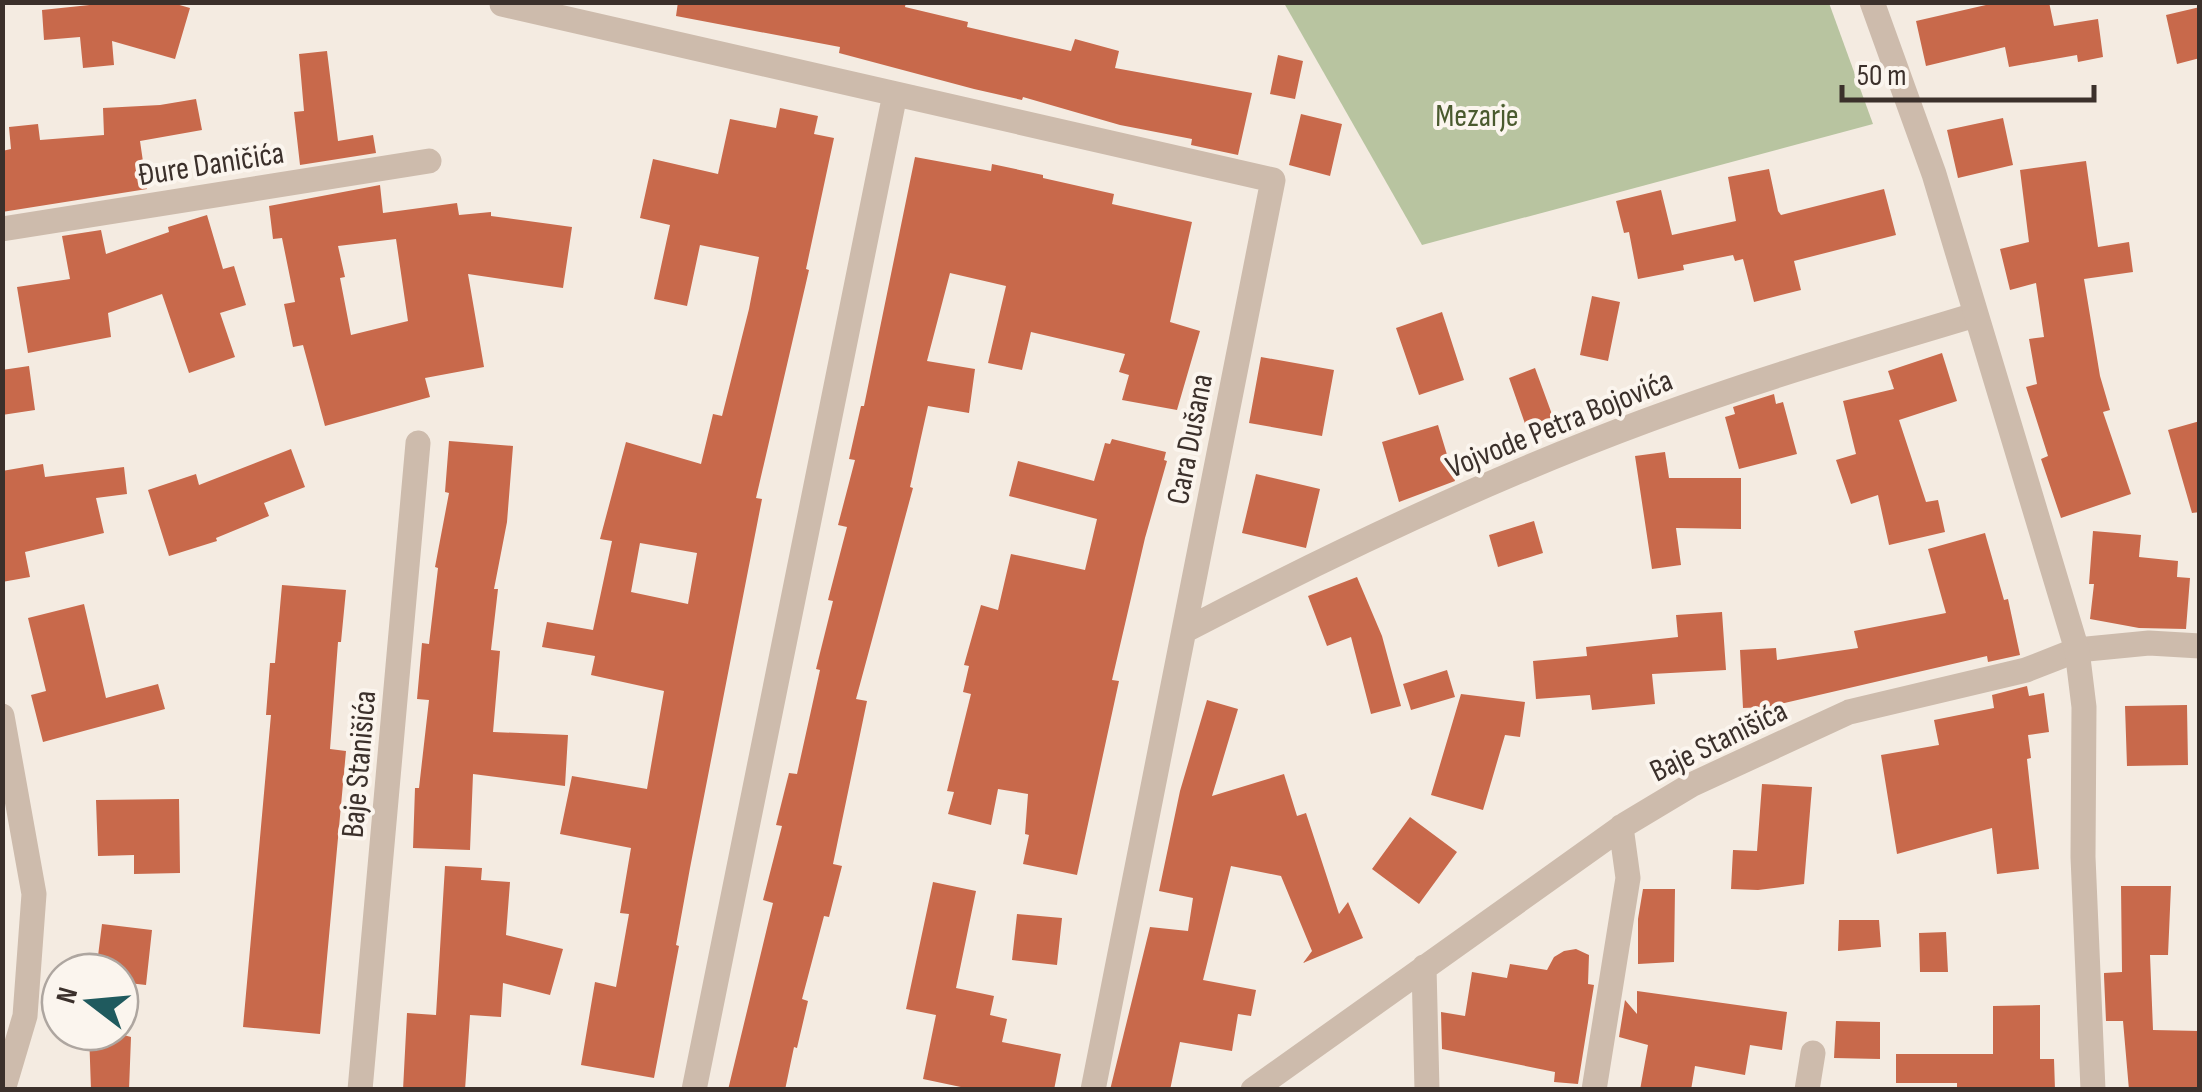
<svg xmlns="http://www.w3.org/2000/svg" width="2202" height="1092" font-family="'Sofia Sans Condensed',sans-serif">
<style>
.green{fill:#b8c4a0}
.building{fill:#c8694b;fill-rule:evenodd}
.lines{fill:none;stroke-linecap:round;stroke-linejoin:round}
.minor{stroke:#cdbbac;stroke-width:25}
.tertiary{stroke:#cdbbac;stroke-width:25}
.labels{text-anchor:middle;stroke-width:8;stroke-linejoin:round;paint-order:stroke}
.park-label{font-size:32px;fill:#4a5a2e;stroke:#fbf5ee}
.street-label{font-size:32px;fill:#3b302b;stroke:#fbf5ee}
</style>
<rect width="100%" height="100%" fill="#f4ebe1"/>
<path class="green" d="M1284 3H1829L1873 124 1422 245Z"/>
<path class="building" d="M118 2H169L190 8 175 59 112 41 114 65 83 68 80 37 44 40 42 10Z
M678 2H906L905 7 968 22 967 27 1071 51 1075 39 1119 51 1115 68 1252 93 1238 155 1191 145 1192 139 1120 125 1023 97 1022 100 974 89 839 53 840 47 676 16Z
M1999 2H2049L2054 26 2098 19 2103 57 2078 62 2077 55 2009 67 2005 47 1926 66 1916 21Z
M2200 7V58L2177 64 2166 15Z
M327 51 338 141 373 135 376 153 300 165 294 112 304 111 299 54Z
M1278 55 1303 61 1295 99 1270 94Z
M196 99 202 130 140 141 147 189 2 212V151L11 149 9 127 38 124 40 140 104 135 103 108 160 105Z
M780 108 818 116 814 134 834 138 806 269 809 270 756 498 762 499 690 868 676 945 679 946 654 1078 581 1065 595 982 616 987 629 914 620 913 631 848 560 834 572 776 647 789 664 691 591 675 595 656 542 647 547 622 593 630 612 541 600 539 626 442 701 464 713 414 722 416 749 309 759 257 700 245 687 306 654 299 670 225 640 218 653 159 718 174 730 119 776 128ZM640 543 697 553 688 604 631 592Z
M1301 114 1342 124 1330 176 1289 165Z
M2003 118 2013 165 1958 178 1947 130Z
M915 157 991 171 992 164 1043 175V178L1114 194 1112 204 1192 222 1170 322 1200 331 1177 410 1122 400 1129 375 1119 372 1125 354 1031 332 1022 370 988 363 1006 286 950 273 927 361 975 369 969 413 928 406 910 487 913 488 856 699 867 701 833 864 842 866 829 917 824 916 802 999 808 1001 797 1048 794 1047 785 1090H728L773 903 763 900 782 826 776 825 789 773 797 774 820 670 816 669 833 601 828 600 847 527 838 525 855 460 849 459 861 406H864Z
M2086 161 2098 247 2129 242 2133 272 2084 279 2100 376 2110 410 2103 412 2131 494 2061 518 2041 459 2048 456 2026 387 2037 384 2029 339 2044 337 2036 283 2010 290 2000 249 2029 242 2020 170Z
M1769 169 1778 211 1781 215 1884 189 1896 235 1794 261 1801 290 1754 302 1743 259 1735 261 1733 255 1683 265 1684 270 1638 279 1629 232 1624 233 1616 201 1661 190 1672 235 1736 221 1728 177Z
M380 185 383 213 457 203 459 215 491 212V216L572 227 563 288 468 274 484 367 425 378 430 397 325 426 303 345 293 347 284 304 295 302 282 238 273 239 269 206ZM396 239 408 321 351 335 340 278 345 277 338 246Z
M207 215 223 269 234 266 246 305 220 313 235 357 189 373 162 294 108 313 111 337 28 353 17 287 70 279 62 236 101 230 106 254 169 232 168 227Z
M1592 296 1620 302 1608 361 1580 355Z
M1442 312 1464 380 1419 395 1396 328Z
M1942 353 1957 401 1899 420 1926 502 1938 500 1945 532 1889 545 1878 495 1851 504 1836 460 1856 454 1843 401 1894 389 1888 371Z
M1261 357 1334 370 1322 436 1249 423Z
M29 366 35 410 2 415V370Z
M1535 368 1557 428 1530 438 1509 378Z
M1774 394 1776 404 1783 402 1797 454 1739 469 1725 417 1735 414 1733 407Z
M2200 421V512L2192 513 2168 430Z
M1438 425 1455 481 1399 502 1382 442Z
M1112 439 1166 452 1164 460 1167 461 1145 538 1112 680 1119 681 1077 875 1023 864 1029 835 1025 834 1028 794 998 789 991 825 948 814 954 792 947 791 971 694 963 692 969 666 964 665 981 605 998 610 1011 554 1085 570 1097 519 1009 496 1018 461 1094 481 1105 443 1110 444Z
M449 441 513 446 507 522 494 589H498L491 650 500 651 493 732 568 735 565 786 473 774 470 850 413 848 415 788H419L429 700 417 699 422 643 429 644 438 568 435 567 449 493 445 492Z
M291 449 305 487 264 503 269 516 216 538 217 541 169 556 148 490 196 474 199 485Z
M1665 452 1669 478H1741V529L1676 528 1681 565 1652 569 1635 456Z
M43 464 45 477 124 467 127 494 96 498 104 533 25 552 30 577 2 582V471Z
M1256 474 1320 489 1306 548 1242 533Z
M1534 521 1543 553 1498 567 1489 535Z
M2093 531 2141 535 2139 557 2178 561 2177 577 2190 578 2186 629 2139 628 2090 619 2094 584H2089Z
M1985 533 2004 600 2008 599 2020 655 1988 662 1987 656 1767 707 1743 708 1740 650 1776 648 1777 660 1858 648 1854 631 1946 613 1928 549Z
M1357 577 1382 636 1401 706 1371 714 1351 637 1327 646 1308 596Z
M282 585 346 590 341 642H338L330 749 346 751 320 1034 243 1027 271 715H266L270 663H275Z
M84 604 106 698 158 684 165 709 43 742 31 695 46 691 28 618Z
M1722 612 1726 670 1652 674 1655 704 1592 710 1590 695 1536 699 1533 661 1587 656 1586 647 1678 637 1676 615Z
M1447 670 1455 697 1411 710 1403 684Z
M2027 686 2029 696 2044 693 2049 732 2028 735 2031 758 2027 759 2039 869 1997 874 1992 828 1897 854 1881 755 1939 745 1934 720 1994 708 1992 695Z
M1461 694 1525 702 1520 737 1505 735 1483 810 1431 795Z
M1207 700 1238 709 1212 796 1284 774 1297 816 1306 813 1339 914 1348 902 1363 938 1303 963 1312 951 1281 876 1231 866 1203 980 1256 990 1251 1016 1238 1014 1232 1051 1180 1042 1170 1090H1110L1150 927 1188 931 1193 898 1159 891 1180 791Z
M2187 705 2188 765 2127 766 2125 706Z
M1762 784 1812 787 1804 884 1758 890 1731 889 1733 850 1757 851Z
M179 799 180 873 134 874V855L98 856 96 800Z
M1410 817 1457 852 1419 904 1372 869Z
M445 866 482 868 481 880 510 882 506 935 563 949 550 995 503 983 501 1017 470 1015 465 1090H403L407 1013 436 1015Z
M933 882 976 891 956 988 994 996 990 1015 1007 1019 1002 1042 1061 1054 1054 1090H975L923 1079 936 1015 906 1009Z
M2121 886H2171L2168 955H2150L2153 1030 2200 1031V1090H2129L2123 1021H2106L2104 976V973L2122 972Z
M1643 889H1675L1674 962 1638 964V919Z
M1017 914 1062 918 1057 965 1012 960Z
M1839 920H1879L1881 947 1838 951Z
M102 924 152 930 146 985 120 982V972H96Z
M1946 932 1948 972H1920L1919 933Z
M1576 949 1589 955 1588 984 1594 985 1578 1084 1554 1082 1555 1072 1442 1049 1441 1012 1465 1016 1472 972 1507 978 1510 964 1547 970 1554 957 1564 951Z
M1637 991 1787 1012 1782 1050 1750 1045 1745 1075 1695 1066 1691 1090H1640L1648 1045 1619 1037 1625 1000 1637 1014Z
M2040 1005V1059H2054L2055 1090H1957V1083H1896V1054H1993V1006Z
M1836 1021 1880 1022V1059L1834 1058Z
M89 1032H113L131 1037 129 1090H91Z"/>
<g class="lines">
<path class="minor" d="M502 4 1273 180 1093 1090
M2 229 429 161
M1184 631C1335 552 1488 479 1648 420 1755 380 1865 348 1975 315
M2 716 34 894 25 1016 3 1090
M1424 967 1427 1090
M360 1090 418 443
M694 1090 895 94
M1253 1090 1626 824 1691 785 1849 712 2026 670 2077 650 2149 643 2200 646
M1594 1090 1628 878 1621 827
M1807 1090 1813 1053"/>
<path class="tertiary" d="M1872 2 1934 174 2077 650 2084 707 2083 857 2093 1090"/>
</g>
<g class="labels">
<g class="park-label">
<text x="1477" y="126">Mezarje</text>
</g>
<g class="street-label">
<text transform="translate(211 163) rotate(-9)" y="11">Đure Daničića</text>
<text transform="translate(1559 423) rotate(-22)" y="11">Vojvode Petra Bojovića</text>
<text transform="translate(1189 439) rotate(-79)" y="11">Cara Dušana</text>
<text transform="translate(1718 740) rotate(-26)" y="11">Baje Stanišića</text>
<text transform="translate(358 764) rotate(-85)" y="11">Baje Stanišića</text>
</g>
</g>
<rect width="2202" height="1092" fill="none" stroke="#3b302b" stroke-width="10"/>
<g transform="translate(90 1002) rotate(286)"><circle r="48" fill="#fbf5ee" stroke="#aea6a0" stroke-width="2.5"/>
<path d="M0-8L18 38L0 25L-18 38Z" fill="#1f5a5e"/>
<text y="-15" font-size="28" font-weight="bold" text-anchor="middle" fill="#3b302b">N</text>
</g>
<path d="M1842 85v15h252v-15" fill="none" stroke="#3b302b" stroke-width="5"/>
<text x="1857" y="85" font-size="30" fill="#3b302b" stroke="#fbf5ee" stroke-width="8" paint-order="stroke">50 m</text>
</svg>
